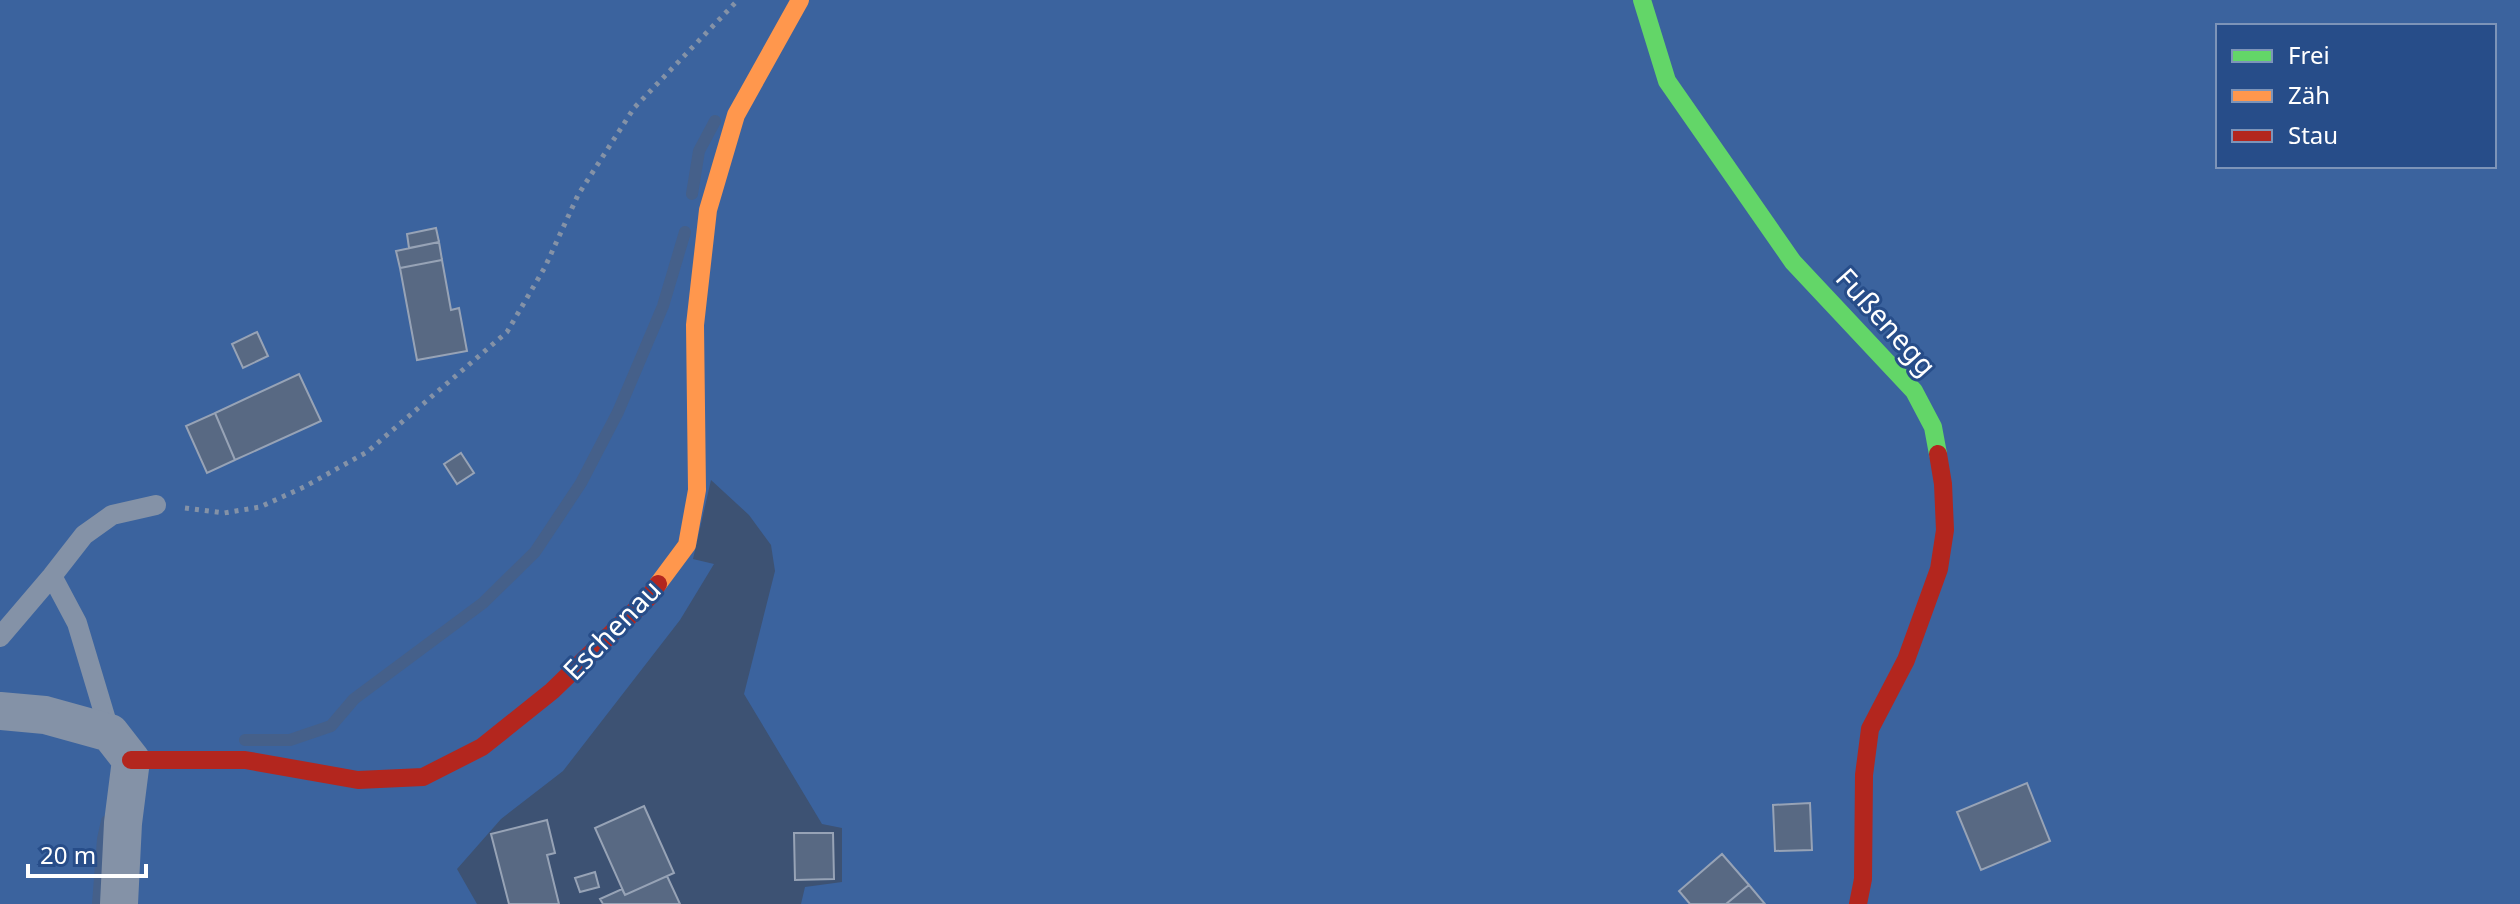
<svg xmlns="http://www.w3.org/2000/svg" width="2520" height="904" font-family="'Noto Sans',sans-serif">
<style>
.green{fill:#3b639e;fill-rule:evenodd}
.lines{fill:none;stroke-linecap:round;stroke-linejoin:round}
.stream{stroke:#45608a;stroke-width:12}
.building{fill:#586983;stroke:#97a3b6;stroke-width:2}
.path{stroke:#8492a7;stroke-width:5;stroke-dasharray:4 6;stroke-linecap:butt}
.lane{stroke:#8492a7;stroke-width:20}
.street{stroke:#8492a7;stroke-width:38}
.fast{stroke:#63d668;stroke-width:18}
.slow{stroke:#ff974d;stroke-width:18}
.jam{stroke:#b3261e;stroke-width:18}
.labels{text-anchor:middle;stroke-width:6;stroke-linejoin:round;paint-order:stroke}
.street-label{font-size:28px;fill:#fff;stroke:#274d89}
</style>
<rect width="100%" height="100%" fill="#3d5273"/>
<path class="green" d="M0 0H2520V904H801L805 887 842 882V828L822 824 744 694 775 571 771 545 749 515 711 480 693 559 714 564 680 620 563 771 501 819 457 869 477 904H0ZM2218 26H2494V166H2218Z"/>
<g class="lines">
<path class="stream" d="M692 194 699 151 715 121
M245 740H290L331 726 354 699 483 603 535 552 581 483 618 412 663 306 685 232
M98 904 103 839 107 821"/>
</g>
<path class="building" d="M436 228 439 242 409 248 407 234Z
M439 242 442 260 400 268 396 251Z
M442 260 451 310 459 308 467 351 417 360 400 268Z
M257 332 268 356 243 368 232 344Z
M299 374 321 421 235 460 215 413Z
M215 413 235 460 207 473 186 426Z
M461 453 474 473 457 484 444 464Z
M2027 783 2050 841 1981 870 1957 812Z
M1810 803 1812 850 1775 851 1773 805Z
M644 806 674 873 625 895 595 828Z
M547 820 555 853 547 855 559 904H509L491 834Z
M794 833H833L834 879 795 880Z
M1722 854 1749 885 1726 904H1690L1679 891Z
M595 872 599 887 580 892 575 878Z
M667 876 680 904H603L600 899 622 889 625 895Z
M1749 885 1765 904H1726Z"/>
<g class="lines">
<path class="path" d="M185 508 224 513 260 507 304 487 367 452 507 332 545 267 578 195 634 108 738 0"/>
<path class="lane" d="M52 576 77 623 110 733
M0 637 52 576 84 535 112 515 156 505"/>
<path class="street" d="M0 711 45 715 110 733 131 760 123 823 119 904"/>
<path class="fast" d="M1642 0 1667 81 1793 262 1914 391 1933 427 1938 454"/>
<path class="slow" d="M658 584 687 545 697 490 695 325 708 210 736 115 800 0"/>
<path class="jam" d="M131 760H245L358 780 423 777 482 747 552 691 649 597 658 584
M1858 904 1863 879 1864 775 1870 729 1906 660 1939 569 1945 530 1943 484 1938 454"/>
</g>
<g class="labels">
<g class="street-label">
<text transform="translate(1886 322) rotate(48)" y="10">Fußenegg</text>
<text transform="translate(612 630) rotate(-46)" y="10">Eschenau</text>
</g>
</g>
<rect x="2216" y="24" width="280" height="144" fill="#274d89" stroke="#7d94b8" stroke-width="2"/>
<rect x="2232" y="50" width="40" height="12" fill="#63d668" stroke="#7d94b8" stroke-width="2"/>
<text x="2288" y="64" font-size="24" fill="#ffffff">Frei</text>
<rect x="2232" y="90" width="40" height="12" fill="#ff974d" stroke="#7d94b8" stroke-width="2"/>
<text x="2288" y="104" font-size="24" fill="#ffffff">Zäh</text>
<rect x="2232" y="130" width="40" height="12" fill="#b3261e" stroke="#7d94b8" stroke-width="2"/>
<text x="2288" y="144" font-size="24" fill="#ffffff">Stau</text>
<path d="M28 864v12h118v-12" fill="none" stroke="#ffffff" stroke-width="4"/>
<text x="40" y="864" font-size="24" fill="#ffffff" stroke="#274d89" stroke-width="6" paint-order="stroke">20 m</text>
</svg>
